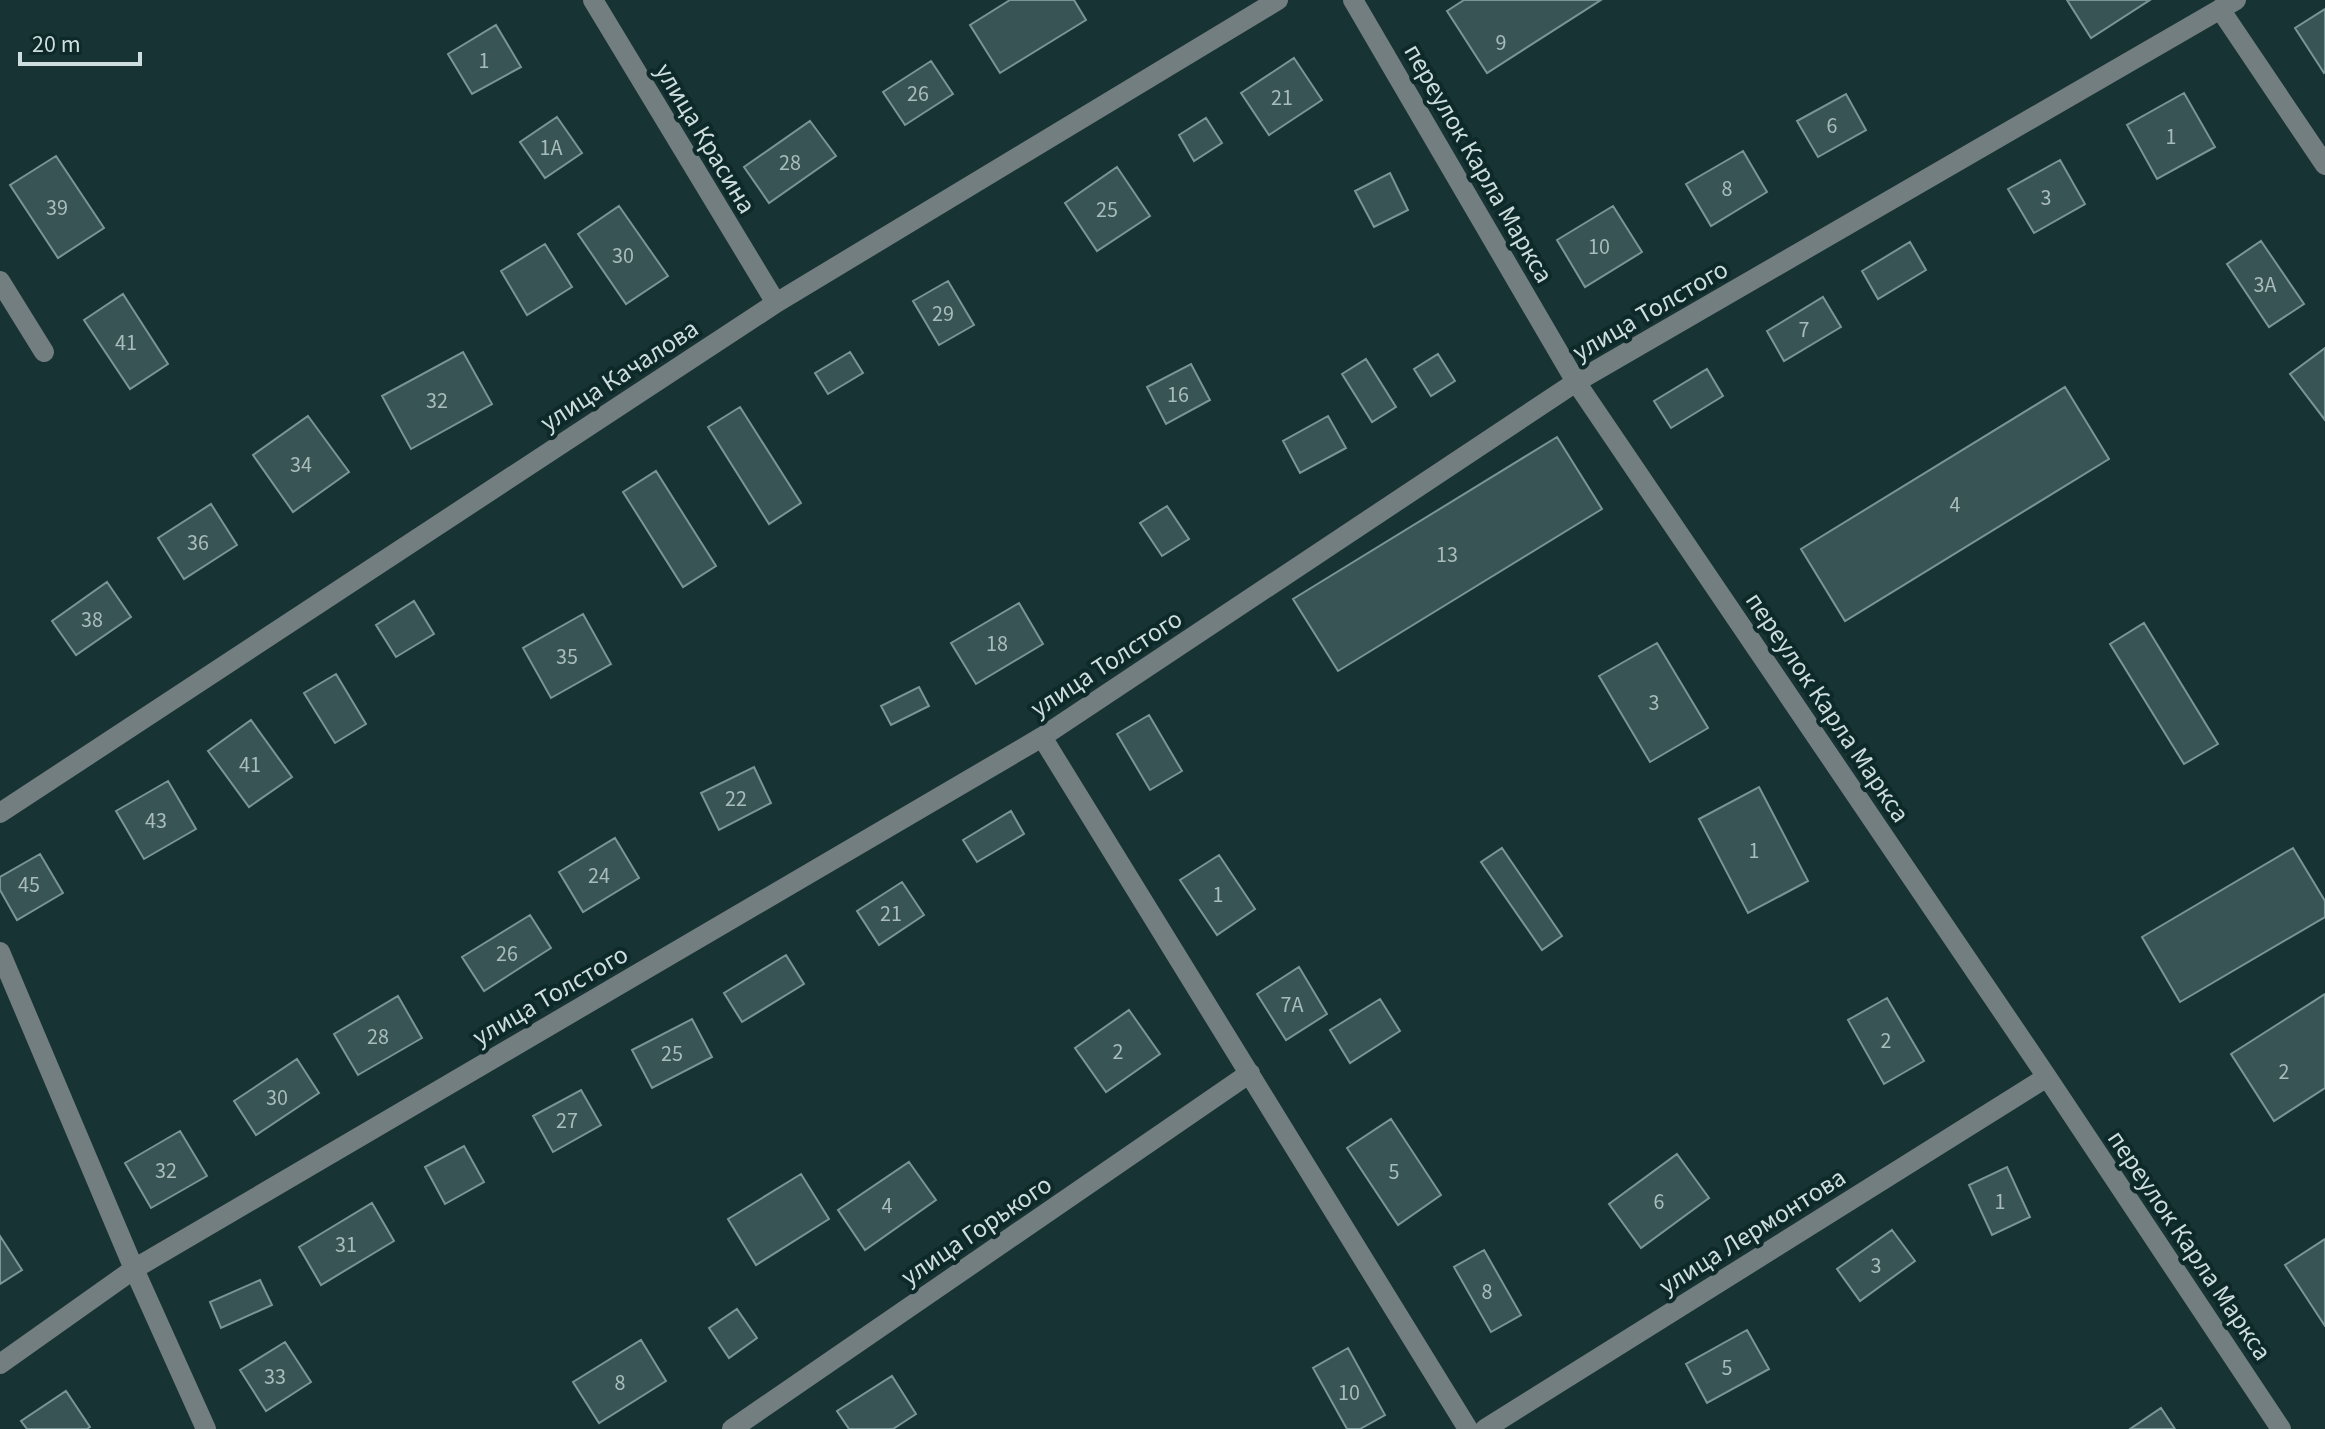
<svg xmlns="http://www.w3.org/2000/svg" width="2325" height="1429" font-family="'Source Sans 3',sans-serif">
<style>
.building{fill:#395455;stroke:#799697;stroke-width:2}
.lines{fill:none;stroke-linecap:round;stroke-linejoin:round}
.minor{stroke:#727e7f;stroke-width:20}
.labels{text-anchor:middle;stroke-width:8;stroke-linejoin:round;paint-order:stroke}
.number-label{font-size:22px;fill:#a9bcbc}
.street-label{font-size:26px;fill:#cedede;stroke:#0e292a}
</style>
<rect width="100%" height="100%" fill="#183334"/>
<path class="building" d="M1010 0H1074L1086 20 1000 73 970 25Z
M1464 0H1601L1487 73 1447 11Z
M2067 0H2150L2091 38Z
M2325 9V72L2324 73 2295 28Z
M496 25 521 67 472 94 448 54Z
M1294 58 1322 100 1269 135 1241 93Z
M931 61 953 94 905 125 883 92Z
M2184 93 2215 147 2157 179 2127 125Z
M1846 94 1866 130 1818 157 1797 121Z
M557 117 582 153 545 178 520 142Z
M1206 118 1222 143 1194 161 1179 135Z
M810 121 836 156 769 203 744 167Z
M1743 151 1767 192 1711 226 1686 184Z
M56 156 104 228 58 258 10 185Z
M2060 160 2085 204 2034 233 2008 189Z
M1117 167 1150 216 1097 251 1065 203Z
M1390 173 1408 210 1374 227 1355 191Z
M619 206 668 276 626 304 578 234Z
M1613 206 1642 252 1585 287 1557 240Z
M2261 241 2304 304 2269 327 2227 264Z
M1910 242 1926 270 1878 299 1862 271Z
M545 244 572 287 527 315 501 271Z
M948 281 974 325 939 345 913 301Z
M123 294 168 364 130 389 84 320Z
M1823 297 1841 327 1784 361 1767 331Z
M2325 348V420L2290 374Z
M463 352 492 404 411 449 382 396Z
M850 352 863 373 828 394 815 373Z
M1438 354 1455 381 1431 396 1414 369Z
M1366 359 1396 407 1372 422 1342 374Z
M1191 364 1210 400 1166 424 1147 387Z
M1707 369 1723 396 1671 428 1654 401Z
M2065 387 2109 459 1845 621 1801 549Z
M740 407 801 503 769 524 708 427Z
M308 416 349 472 293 512 253 455Z
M1328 416 1346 448 1300 473 1283 441Z
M1557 437 1602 509 1338 671 1293 599Z
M656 471 716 566 683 587 623 492Z
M211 504 237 545 184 579 158 538Z
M1167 506 1189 539 1162 556 1140 523Z
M107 582 131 617 76 655 52 621Z
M414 601 434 634 396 657 376 625Z
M1019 603 1043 644 976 684 951 643Z
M583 614 611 664 551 698 523 648Z
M2144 623 2218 744 2184 764 2110 644Z
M1657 643 1708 728 1650 762 1599 676Z
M336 674 366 724 335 743 304 693Z
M919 687 929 706 891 725 881 706Z
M1149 715 1182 771 1150 790 1117 734Z
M251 720 292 777 249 807 208 751Z
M754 767 771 803 719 830 701 793Z
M168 781 196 829 144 859 116 811Z
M1759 787 1808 881 1748 913 1699 819Z
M1011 811 1024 834 977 862 963 840Z
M615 838 639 878 583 912 559 872Z
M1502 848 1562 936 1542 950 1481 862Z
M2293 848 2325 901V917L2180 1002 2142 937Z
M40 854 63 893 17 920 0 890V877Z
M1219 855 1255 909 1217 935 1180 880Z
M902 882 924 915 879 945 857 911Z
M530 915 551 948 484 991 462 957Z
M786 955 804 984 742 1022 724 993Z
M1299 967 1327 1014 1286 1040 1257 994Z
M2325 994V1088L2274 1121 2231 1054Z
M398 996 422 1038 358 1075 334 1034Z
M1887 998 1924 1061 1884 1084 1848 1020Z
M1380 999 1400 1031 1350 1063 1330 1030Z
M1129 1010 1160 1054 1106 1092 1075 1048Z
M692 1019 712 1057 652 1088 632 1050Z
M297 1059 319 1093 256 1135 234 1101Z
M581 1090 601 1125 553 1152 533 1116Z
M1391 1119 1441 1195 1398 1225 1347 1148Z
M180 1131 207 1176 151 1208 125 1163Z
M464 1146 484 1182 445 1204 425 1167Z
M1677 1154 1709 1198 1641 1248 1609 1204Z
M909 1162 936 1200 865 1250 838 1210Z
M2007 1167 2030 1217 1992 1235 1969 1185Z
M801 1174 829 1219 756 1265 728 1219Z
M372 1203 394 1241 321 1285 299 1247Z
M1892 1230 1915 1261 1860 1301 1837 1269Z
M0 1236 22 1270 0 1284Z
M2325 1239V1326L2285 1265Z
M1484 1250 1521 1315 1491 1332 1454 1267Z
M260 1280 272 1305 221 1328 210 1302Z
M737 1309 757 1338 729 1358 709 1328Z
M1747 1330 1769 1369 1707 1403 1686 1364Z
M641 1340 666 1381 599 1423 573 1382Z
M285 1342 311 1382 266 1411 240 1370Z
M1348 1348 1385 1415 1360 1429H1347L1313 1368Z
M892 1376 916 1414 893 1429H849L837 1411Z
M66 1391 90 1427 87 1429H27L21 1421Z
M2161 1408 2175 1429H2130Z"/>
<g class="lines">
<path class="minor" d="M593 0 776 303
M1353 0 1576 382 2047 1077 2281 1429
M2220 9 2325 165
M0 281 44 352
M1042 737 1468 1429
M0 813 776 303 1278 0
M0 952 134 1269 206 1429
M0 1364 134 1269 1042 737 1576 382 2236 0
M732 1429 1250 1073
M1485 1429 2047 1077"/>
</g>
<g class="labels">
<g class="number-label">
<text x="1501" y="50">9</text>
<text x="484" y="68">1</text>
<text x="918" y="101">26</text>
<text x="1282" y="105">21</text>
<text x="1832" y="133">6</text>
<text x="2171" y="144">1</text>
<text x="551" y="155">1А</text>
<text x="790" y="170">28</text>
<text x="1727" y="196">8</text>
<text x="2046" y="205">3</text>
<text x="57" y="215">39</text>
<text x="1107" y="217">25</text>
<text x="1599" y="254">10</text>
<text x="623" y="263">30</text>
<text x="2265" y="292">3А</text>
<text x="943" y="321">29</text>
<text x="1804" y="337">7</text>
<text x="126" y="350">41</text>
<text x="1178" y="402">16</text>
<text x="437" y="408">32</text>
<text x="301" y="472">34</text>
<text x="1955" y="512">4</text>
<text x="198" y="550">36</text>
<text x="1447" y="562">13</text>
<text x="92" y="627">38</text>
<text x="997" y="651">18</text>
<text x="567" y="664">35</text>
<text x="1654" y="710">3</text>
<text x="250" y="772">41</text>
<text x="736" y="806">22</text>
<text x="156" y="828">43</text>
<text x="1754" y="858">1</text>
<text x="599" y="883">24</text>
<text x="29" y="892">45</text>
<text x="1218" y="902">1</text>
<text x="891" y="921">21</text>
<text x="507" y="961">26</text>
<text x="1292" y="1012">7А</text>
<text x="378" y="1044">28</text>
<text x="1886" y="1048">2</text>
<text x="1118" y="1059">2</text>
<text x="672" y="1061">25</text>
<text x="2284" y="1079">2</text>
<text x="277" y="1105">30</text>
<text x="567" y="1128">27</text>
<text x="166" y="1178">32</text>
<text x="1394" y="1179">5</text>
<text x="1659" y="1209">6</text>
<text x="2000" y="1209">1</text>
<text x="887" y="1213">4</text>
<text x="346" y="1252">31</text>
<text x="1876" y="1273">3</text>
<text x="1487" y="1299">8</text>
<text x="1727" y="1375">5</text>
<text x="275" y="1384">33</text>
<text x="620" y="1390">8</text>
<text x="1349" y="1400">10</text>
</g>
<g class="street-label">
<text transform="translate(706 138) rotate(59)" y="9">улица Красина</text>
<text transform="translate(1479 163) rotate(60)" y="9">переулок Карла Маркса</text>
<text transform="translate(1650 310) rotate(-30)" y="9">улица Толстого</text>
<text transform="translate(619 375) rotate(-33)" y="9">улица Качалова</text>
<text transform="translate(1106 663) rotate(-33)" y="9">улица Толстого</text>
<text transform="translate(1828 707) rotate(56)" y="9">переулок Карла Маркса</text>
<text transform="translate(550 995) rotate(-30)" y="9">улица Толстого</text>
<text transform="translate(976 1230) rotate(-34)" y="9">улица Горького</text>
<text transform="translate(1752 1231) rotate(-32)" y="9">улица Лермонтова</text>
<text transform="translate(2190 1245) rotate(56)" y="9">переулок Карла Маркса</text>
</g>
</g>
<path d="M20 52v12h120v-12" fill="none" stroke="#cedede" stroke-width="4"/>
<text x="32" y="52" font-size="24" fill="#cedede" stroke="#0e292a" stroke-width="6" paint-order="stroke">20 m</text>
</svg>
